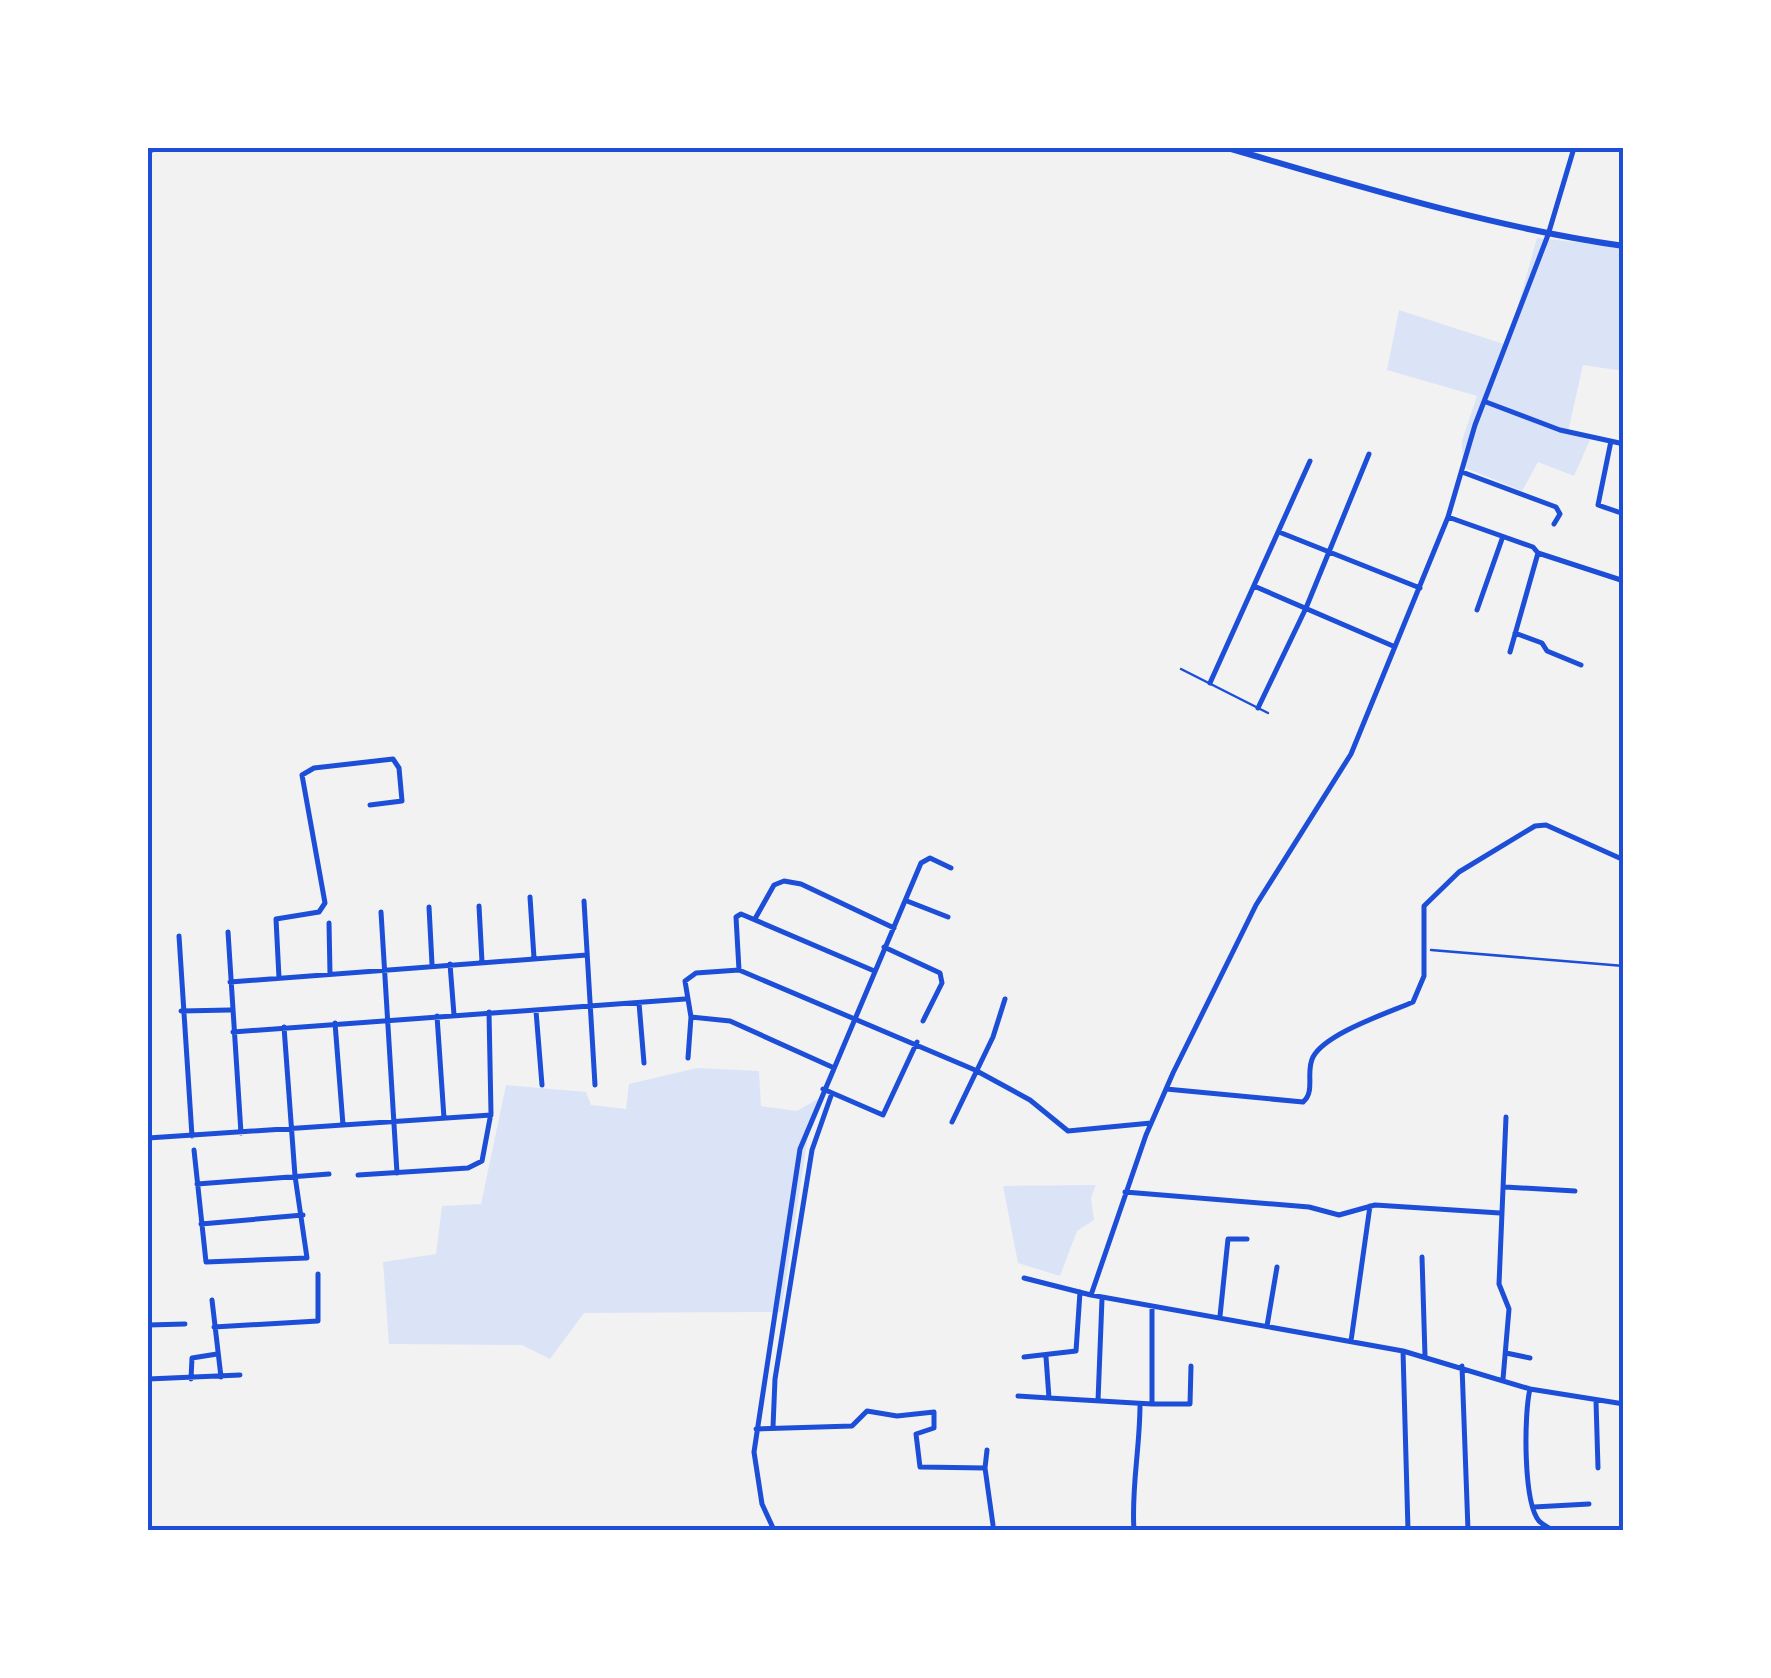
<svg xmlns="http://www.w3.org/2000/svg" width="1771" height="1678" font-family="'Sofia Sans Condensed',sans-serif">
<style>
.green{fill:#dbe4f7}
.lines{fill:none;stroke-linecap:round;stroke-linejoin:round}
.path{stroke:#1d4ed8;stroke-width:2.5}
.service{stroke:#1d4ed8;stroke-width:2.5}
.minor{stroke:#1d4ed8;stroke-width:5}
.tertiary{stroke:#1d4ed8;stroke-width:6}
.neatline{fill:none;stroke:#1d4ed8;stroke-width:4}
</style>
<rect width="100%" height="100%" fill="#f2f2f2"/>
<path class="green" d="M1537 238 1623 247V371L1583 365 1568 432 1590 440 1574 476 1538 462 1522 491 1463 467 1462 441 1477 396 1387 370 1399 310 1507 345Z
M697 1068 759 1071 761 1106 797 1111 826 1094 808 1136 781 1312 584 1313 550 1359 522 1345 389 1344 383 1262 436 1254 442 1206 481 1204 506 1085 586 1092 591 1105 626 1109 629 1084Z
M1096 1185 1091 1198 1094 1220 1077 1231 1060 1276 1018 1263 1003 1186Z"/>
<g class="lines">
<path class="path" d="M1431 950 1624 966"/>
<path class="service" d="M1181 669 1268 713"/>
<path class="minor" d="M1486 402 1560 430 1624 444
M1611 441 1598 505 1624 514
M1462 472 1556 507 1560 514 1554 524
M1448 517 1533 547 1538 553 1510 652
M1279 532 1420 588
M1538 553 1624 581
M1254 586 1393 646
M1477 610 1502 539
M1515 633 1542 643 1547 651 1581 665
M1210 683 1310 461
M1258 708 1306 608 1369 454
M530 897 534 958
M584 901 595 1085
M907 901 948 917
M479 906 482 962
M429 907 432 964
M381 912 397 1173
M756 917 774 885 784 881 801 884 894 928
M329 923 330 974
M228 932 241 1133
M179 936 192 1136
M884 947 940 973 942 983 923 1021
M450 964 454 1015
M739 970 736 917 741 914 872 970
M279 978 276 919 319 912 325 903 302 775 314 768 393 759 399 768 402 801 370 805
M230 982 587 955
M639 1003 644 1063
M181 1011 230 1010
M536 1011 542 1085
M437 1016 444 1118
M691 1017 730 1021 832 1067
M335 1023 343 1125
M233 1032 685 999
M688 1058 691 1017 685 981 696 973 739 970 975 1070 1030 1100 1068 1131 1151 1123
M823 1089 883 1115 917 1042
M1166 1089 1303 1102C1316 1091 1305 1072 1313 1057 1326 1033 1388 1013 1413 1002L1424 976V906L1459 872 1535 826 1546 825 1624 860
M952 1122 993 1037 1005 999
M148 1138 491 1115
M194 1150 206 1262 307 1258 295 1176 284 1027
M358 1175 468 1168 482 1161 491 1113 489 1012
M197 1184 329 1174
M1505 1187 1575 1191
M1125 1192 1309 1207 1339 1215 1375 1205 1500 1213
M201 1224 303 1215
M1422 1257 1425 1356
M1024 1278 1091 1295 1146 1135 1173 1073 1256 905 1351 754 1448 517 1475 425 1548 235 1574 148
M1091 1295 1403 1351 1530 1389 1624 1404
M212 1300 221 1377
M1220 1316 1228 1239H1247
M148 1325 185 1324
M1267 1326 1277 1267
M214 1327 318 1321V1274
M1351 1341 1370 1206
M1403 1351 1408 1530
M1506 1353 1530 1358
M1024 1357 1076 1351 1080 1292
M1462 1366 1468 1530
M148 1379 240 1375
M191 1379 192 1358 217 1354
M1503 1379 1509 1309 1499 1284 1506 1117
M1530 1389C1524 1413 1523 1502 1539 1521 1543 1525 1548 1527 1552 1530
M1018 1396 1049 1398 1046 1357
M1049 1398 1152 1404V1306
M1098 1401 1102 1299
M1596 1401 1598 1468
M1152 1404H1190L1191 1366
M773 1427 775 1379 812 1150 832 1093
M756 1429 852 1426 867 1411 897 1416 934 1412V1428L916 1434 920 1467 985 1468
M987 1450 985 1468 993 1525
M1534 1507 1589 1504
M774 1530 762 1504 754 1452 800 1149 921 863 930 858 951 868
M1134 1530C1131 1488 1140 1449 1140 1404"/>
<path class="tertiary" d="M1228 148C1359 186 1489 227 1624 246
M148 151 156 148"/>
</g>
<rect width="1771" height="1678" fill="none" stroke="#ffffff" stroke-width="300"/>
<rect x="150" y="150" width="1471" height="1378" class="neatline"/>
</svg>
